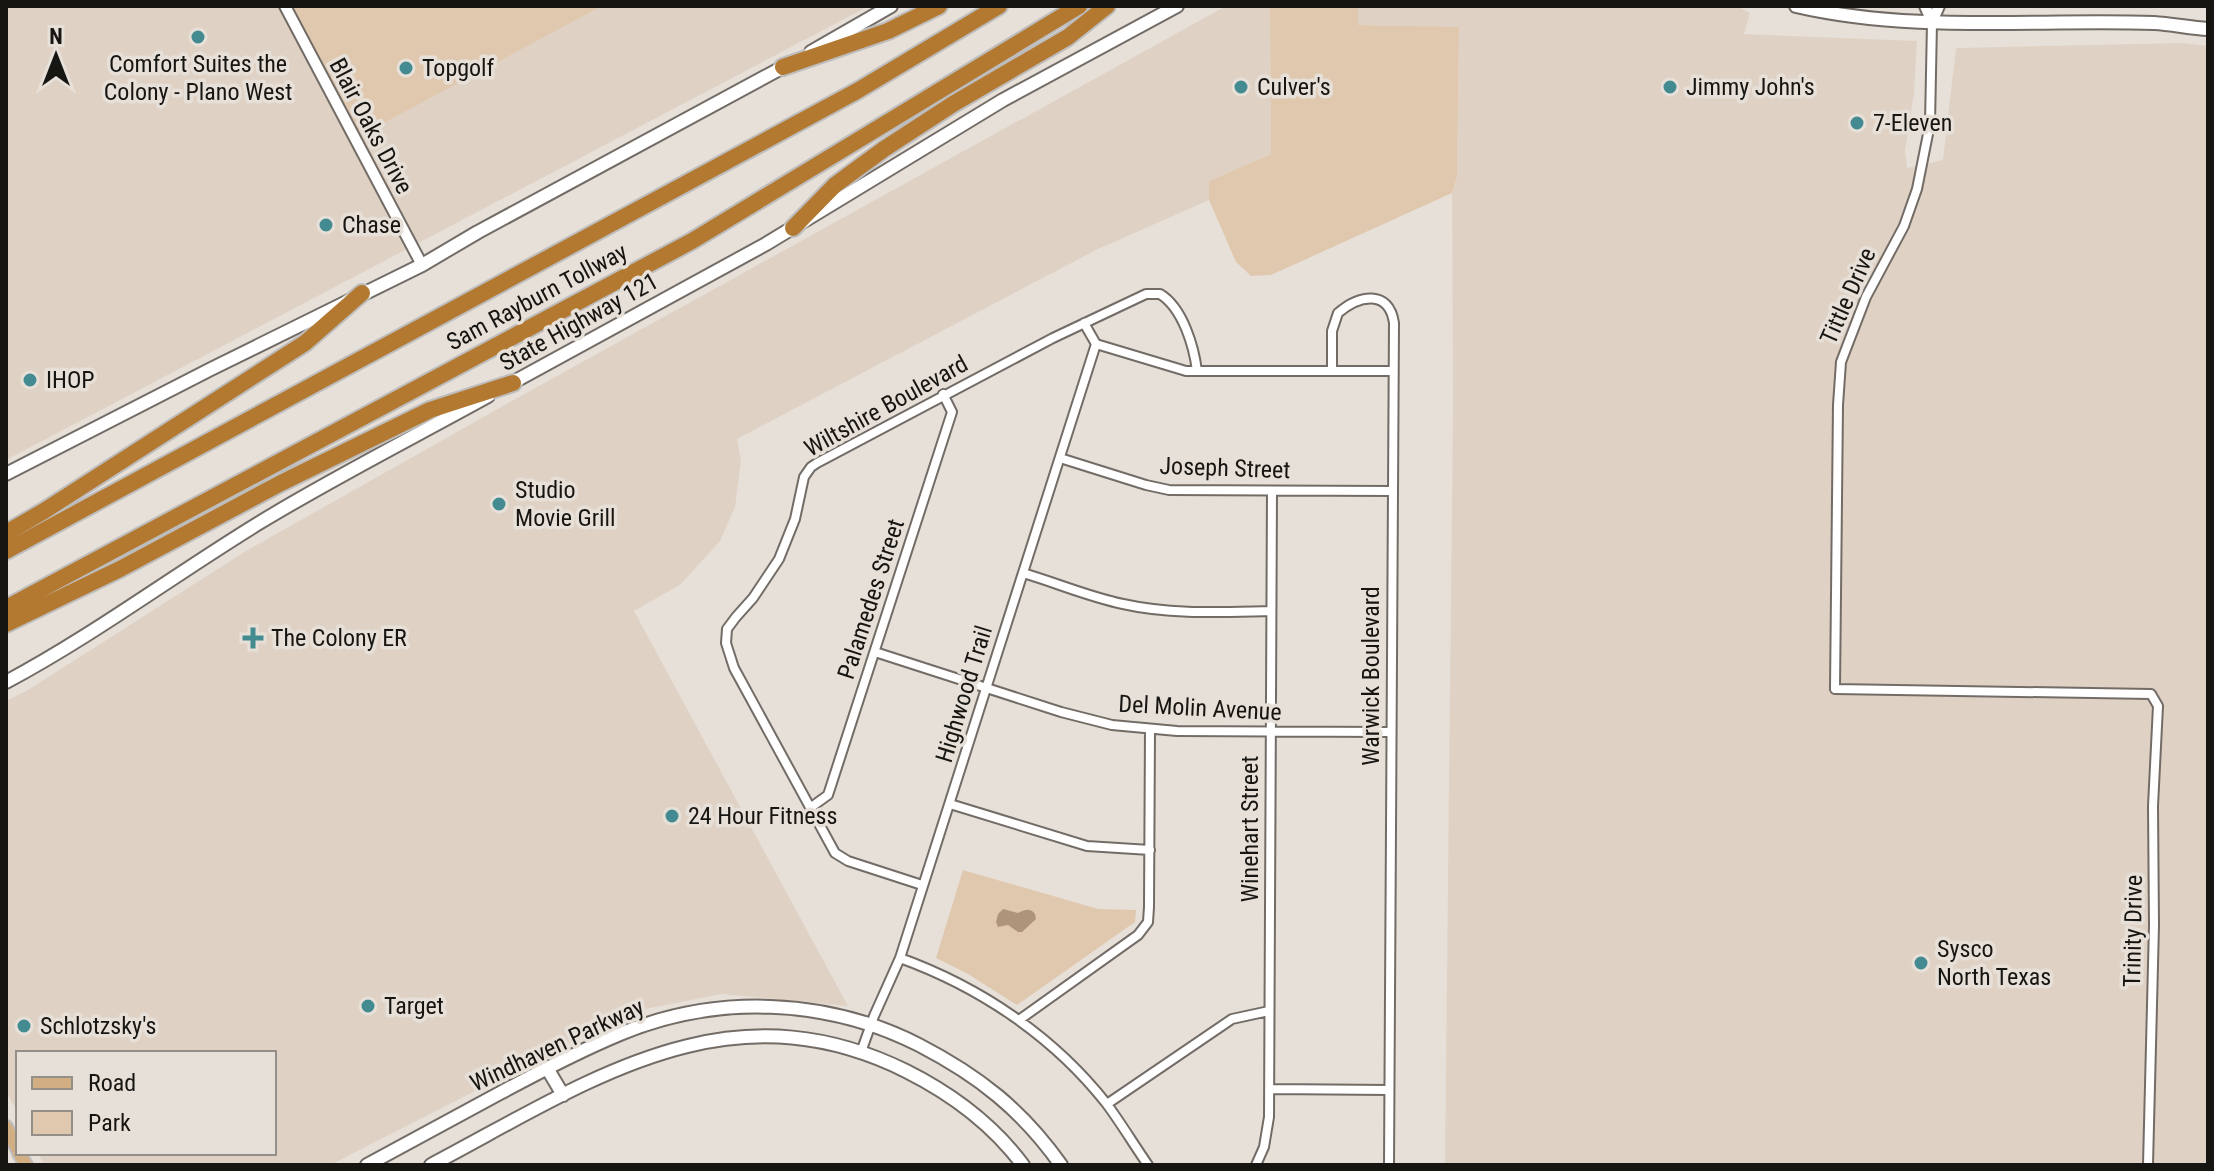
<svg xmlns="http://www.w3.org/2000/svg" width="2214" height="1171" font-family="'Roboto Condensed',sans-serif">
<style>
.built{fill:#dfd2c5}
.green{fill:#e0c8af}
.water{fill:#ae957a}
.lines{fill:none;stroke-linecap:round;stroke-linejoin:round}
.minor-casing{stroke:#736c66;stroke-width:12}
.tertiary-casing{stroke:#736c66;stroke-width:14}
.secondary-casing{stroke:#736c66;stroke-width:16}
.primary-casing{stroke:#bebdbd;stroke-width:16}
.motorway-casing{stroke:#bebdbd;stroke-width:20}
.minor{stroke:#fff;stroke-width:8}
.tertiary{stroke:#fff;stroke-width:10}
.secondary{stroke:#fff;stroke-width:12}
.primary{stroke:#d1af83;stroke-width:12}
.motorway{stroke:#b37931;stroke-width:16}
.poi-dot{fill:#438b90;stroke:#e7e0d8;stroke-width:3}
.labels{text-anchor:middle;stroke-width:7;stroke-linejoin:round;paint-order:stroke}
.poi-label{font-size:24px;fill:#171512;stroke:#e7e0d8;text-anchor:start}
.street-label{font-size:24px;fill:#171512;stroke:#e7e0d8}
</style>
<rect width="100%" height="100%" fill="#e7e0d8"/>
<path class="built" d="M33 6H869L6 460V8Z
M1226 6H1270L1271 154 1209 181V200L1096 250 737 439 741 461 735 507 720 541 680 585 634 611 848 1006 722 994 630 1012 330 1165H44L38 1153H274V1053H18V1113L6 1091V701L28 690 246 551 519 397Z
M1358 6H1736L1750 13 1744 34 1917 41 1914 93 1905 151 1907 168 1943 160 1956 48 2183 43 2208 46V1165H1445L1453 406 1452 193 1457 177 1459 28 1358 25Z"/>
<path class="green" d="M290 6H602L365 133 357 129Z
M1270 6H1358V25L1459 27 1457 177 1452 193 1271 275 1251 276 1236 262 1209 200V181L1271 154Z
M963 870 1098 909 1136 910 1135 922 1017 1005 968 974 936 958Z"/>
<path class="water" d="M1003 909 1018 913C1024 910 1030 907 1035 914L1036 919 1022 932H1018L1008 925 998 927 996 922 998 914Z"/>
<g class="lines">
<defs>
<path id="minor" d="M1932 22 1930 124 1917 189 1904 226 1866 297 1841 362 1838 405 1835 689 2151 694 2158 706 2153 806 2154 925 2148 1165
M1084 323 1096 344 1186 371H1393
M1332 371V331L1338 313C1359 295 1389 289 1394 323L1389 1165
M1060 458 1146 485 1169 490 1392 491
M1023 573C1057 583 1089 597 1123 604 1172 615 1222 612 1271 611
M875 652 1061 712 1112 725 1177 731 1391 732
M950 804 1087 846 1150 850
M810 808 828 795 952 412 943 394
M922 885 848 861 835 853 734 668 726 643 727 629 736 617 753 598 779 559 795 519 804 477 811 467 817 463 1053 338 1146 294H1160C1183 308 1194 347 1197 371
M900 958C980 987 1053 1036 1106 1103 1121 1123 1134 1145 1148 1165
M1019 1020 1138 935 1148 922 1149 907 1150 730
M861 1052 874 1016 900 958 1096 344
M1269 1089 1389 1090
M1107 1104 1232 1019 1269 1011
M1256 1165 1264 1147 1269 1117 1272 491"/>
<path id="tertiary" d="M285 6 422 265
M1925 6 1932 22
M1932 22 1939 6"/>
<path id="secondary" d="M1796 6C1912 33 2035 19 2154 23 2172 24 2190 28 2208 29
M811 52 891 6
M508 385 766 244 1003 100 1177 6
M6 474 211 369 422 265 478 232 787 65
M6 682C94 635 174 575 259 523 333 478 412 438 488 396
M547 1068 563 1095
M367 1165C411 1141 456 1117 500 1093 539 1072 579 1051 620 1034 716 994 827 998 919 1045 979 1076 1022 1110 1061 1165
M431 1165C587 1083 726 982 906 1071 950 1093 993 1125 1023 1165"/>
<path id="primary" d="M6 1127 18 1150
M19 1153 26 1165"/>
<path id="motorway" d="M783 67 888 31 939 6
M793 228 835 185 884 149 953 104 1068 37 1107 6
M6 533 44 511 305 343 362 293
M6 551 857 91 999 6
M6 608 692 241 1079 6
M6 624 120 569 281 483 430 410 513 383"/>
</defs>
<use href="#minor" class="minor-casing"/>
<use href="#tertiary" class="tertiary-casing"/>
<use href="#secondary" class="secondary-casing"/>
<use href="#primary" class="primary-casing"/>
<use href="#motorway" class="motorway-casing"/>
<use href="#minor" class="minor"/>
<use href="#tertiary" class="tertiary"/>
<use href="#secondary" class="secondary"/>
<use href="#primary" class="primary"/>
<use href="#motorway" class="motorway"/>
</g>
<g class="poi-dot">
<circle cx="198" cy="37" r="8"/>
<circle cx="406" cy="68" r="8"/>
<circle cx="1241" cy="87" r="8"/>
<circle cx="1670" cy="87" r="8"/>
<circle cx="1857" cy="123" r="8"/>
<circle cx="326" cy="225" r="8"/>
<circle cx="30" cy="380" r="8"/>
<circle cx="499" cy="504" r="8"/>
<path d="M249 626h8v8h8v8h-8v8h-8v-8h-8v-8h8z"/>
<circle cx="672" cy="816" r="8"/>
<circle cx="1921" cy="963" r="8"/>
<circle cx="368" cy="1006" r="8"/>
<circle cx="24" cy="1026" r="8"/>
</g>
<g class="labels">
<g class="poi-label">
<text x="198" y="72" text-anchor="middle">Comfort Suites the<tspan x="198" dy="28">Colony - Plano West</tspan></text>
<text x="422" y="76">Topgolf</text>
<text x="1257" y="95">Culver's</text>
<text x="1686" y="95">Jimmy John's</text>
<text x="1873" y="131">7-Eleven</text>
<text x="342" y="233">Chase</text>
<text x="46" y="388">IHOP</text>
<text x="515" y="498">Studio<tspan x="515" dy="28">Movie Grill</tspan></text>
<text x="271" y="646">The Colony ER</text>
<text x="688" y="824">24 Hour Fitness</text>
<text x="1937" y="957">Sysco<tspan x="1937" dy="28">North Texas</tspan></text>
<text x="384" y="1014">Target</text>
<text x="40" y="1034">Schlotzsky's</text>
</g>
<g class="street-label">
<text transform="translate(371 126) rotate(62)" y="8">Blair Oaks Drive</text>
<text transform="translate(1848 296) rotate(-66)" y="8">Tittle Drive</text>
<text transform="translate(537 297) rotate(-28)" y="8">Sam Rayburn Tollway</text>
<text transform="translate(579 322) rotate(-29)" y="8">State Highway 121</text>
<text transform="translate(886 406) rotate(-29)" y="8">Wiltshire Boulevard</text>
<text transform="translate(1225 468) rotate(2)" y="8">Joseph Street</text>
<text transform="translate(871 599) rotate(-72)" y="8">Palamedes Street</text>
<text transform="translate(1371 676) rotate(-90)" y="8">Warwick Boulevard</text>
<text transform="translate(964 694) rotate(-73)" y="8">Highwood Trail</text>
<text transform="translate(1200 708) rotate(3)" y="8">Del Molin Avenue</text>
<text transform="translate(1250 829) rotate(-90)" y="8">Winehart Street</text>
<text transform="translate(2133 931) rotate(-89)" y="8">Trinity Drive</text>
<text transform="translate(557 1045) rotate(-25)" y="8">Windhaven Parkway</text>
</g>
</g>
<rect width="2214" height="1171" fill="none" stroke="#171512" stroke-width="16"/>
<rect x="16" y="1051" width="260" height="104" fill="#e7e0d8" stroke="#948f89" stroke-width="2"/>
<rect x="32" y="1077" width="40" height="12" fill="#d1af83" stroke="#948f89" stroke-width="2"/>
<text x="88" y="1091" font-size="24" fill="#171512">Road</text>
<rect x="32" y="1111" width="40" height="24" fill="#e0c8af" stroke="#948f89" stroke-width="2"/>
<text x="88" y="1131" font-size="24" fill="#171512">Park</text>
<g transform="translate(56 56)" stroke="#e7e0d8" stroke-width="6" paint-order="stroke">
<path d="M0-6L14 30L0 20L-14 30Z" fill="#171512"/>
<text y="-12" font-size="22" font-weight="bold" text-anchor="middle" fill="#171512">N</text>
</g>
</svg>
